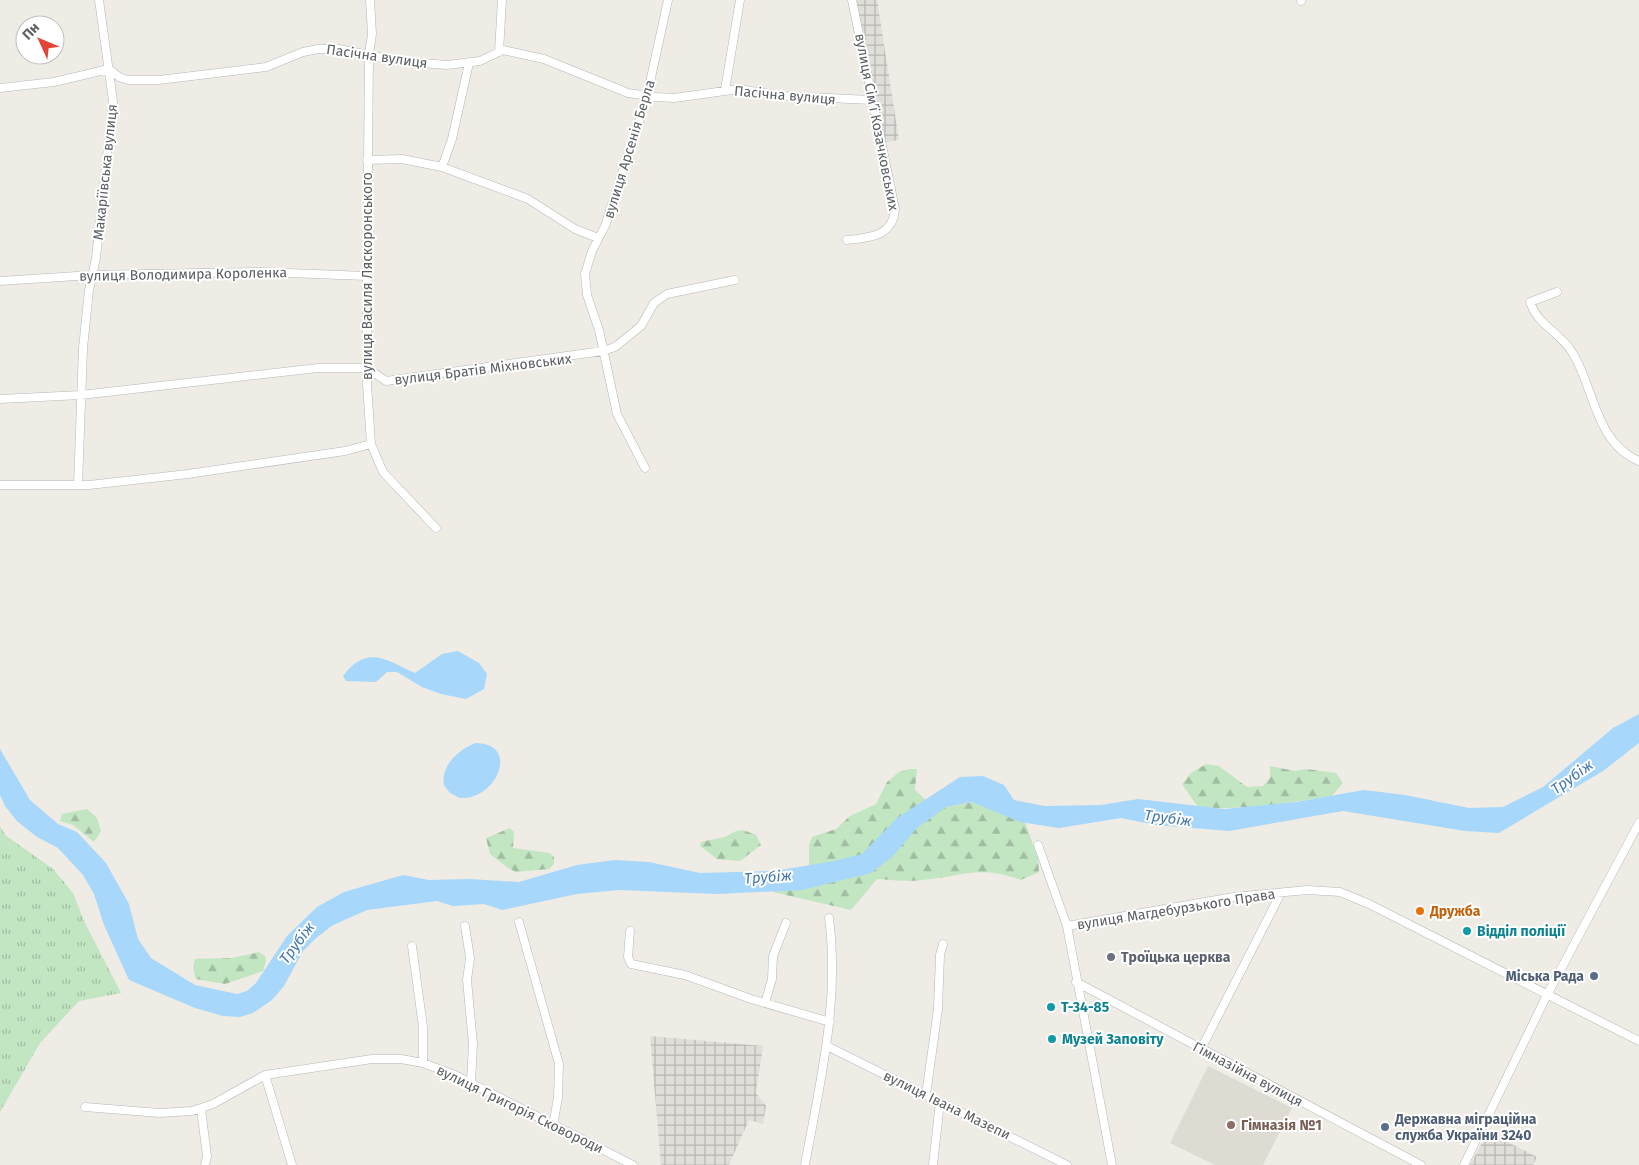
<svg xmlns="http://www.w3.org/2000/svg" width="1639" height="1165" font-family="'Fira Sans',sans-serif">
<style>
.industrial{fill:url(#industrial-grid)}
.education{fill:#dedbd3}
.grass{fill:url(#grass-tufts)}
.forest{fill:url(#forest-firs)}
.water{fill:#a7d7fb}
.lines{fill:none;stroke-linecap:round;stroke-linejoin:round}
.minor-casing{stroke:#b5b7bb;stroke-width:9}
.minor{stroke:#fff;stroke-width:8}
.food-dot{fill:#e8710a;stroke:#fff;stroke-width:2}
.culture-dot{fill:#0f9aa8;stroke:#fff;stroke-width:2}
.worship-dot{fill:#6b7280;stroke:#fff;stroke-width:2}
.service-dot{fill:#5c6f8a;stroke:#fff;stroke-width:2}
.education-dot{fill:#8d6e63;stroke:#fff;stroke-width:2}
.labels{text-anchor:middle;stroke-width:4;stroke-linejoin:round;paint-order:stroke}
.street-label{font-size:14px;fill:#5c6064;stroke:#fff}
.food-label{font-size:14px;font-weight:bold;fill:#c56008;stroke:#fff;text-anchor:start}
.culture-label{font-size:14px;font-weight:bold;fill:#0d838f;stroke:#fff;text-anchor:start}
.worship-label{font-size:14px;font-weight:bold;fill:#5b616d;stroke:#fff;text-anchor:start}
.service-label{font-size:14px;font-weight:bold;fill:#4e5e75;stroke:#fff;text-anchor:end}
.education-label{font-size:14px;font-weight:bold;fill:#785e54;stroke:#fff;text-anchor:start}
.water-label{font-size:15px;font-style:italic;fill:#4478ad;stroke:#fff}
</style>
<defs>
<pattern id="industrial-grid" width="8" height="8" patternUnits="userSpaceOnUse" patternTransform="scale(1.25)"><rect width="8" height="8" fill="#e0ded9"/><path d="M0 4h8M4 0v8" fill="none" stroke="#b9b7b4"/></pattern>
<pattern id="grass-tufts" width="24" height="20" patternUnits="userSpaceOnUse" patternTransform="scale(1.25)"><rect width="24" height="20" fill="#c2e5c2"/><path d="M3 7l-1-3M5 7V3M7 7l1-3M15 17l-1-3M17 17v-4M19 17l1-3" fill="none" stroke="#a1bda1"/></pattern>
<pattern id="forest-firs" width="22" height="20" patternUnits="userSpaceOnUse" patternTransform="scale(1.25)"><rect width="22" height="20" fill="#c2e5c2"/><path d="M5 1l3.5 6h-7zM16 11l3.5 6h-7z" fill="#a1bda1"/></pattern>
</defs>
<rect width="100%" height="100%" fill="#eeece4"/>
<path class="industrial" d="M852 0H877L899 140 882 143Z
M650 1036 763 1046 756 1093 766 1106 763 1124 749 1120 729 1165H661Z
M1488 1132 1537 1157 1533 1165H1470Z"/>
<path class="education" d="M1208 1066 1292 1108 1263 1165H1215L1170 1143Z"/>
<path class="grass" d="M0 826 5 835 53 869 73 893 84 921 121 993 79 1001 40 1043 0 1112Z"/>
<path class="forest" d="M1206 764 1219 766 1247 787 1263 786 1270 778V766L1295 771 1306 769 1336 773 1343 783 1332 796C1288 803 1242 811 1198 807L1182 784 1191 773Z
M909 769H917L915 790 926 800 946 807 973 802 1025 822 1038 859 1039 872 1021 880C979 865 964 876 923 880 909 882 892 880 877 879L851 910 773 892 809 865V845L812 837 836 829 850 816 876 804 887 782 899 772Z
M87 809 97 818 101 831 94 842 73 825 60 821 62 814Z
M510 828 514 832 513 848 550 853 554 857V864L549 869 516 872 508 868 490 854 486 838Z
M743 830 756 835 761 845 740 861 717 859 700 846 701 842 725 837 736 831Z
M259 952 265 956 266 961 263 971 225 984 196 979 193 967 195 959 232 958Z"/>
<path class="water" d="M458 651 479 663 487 674 484 689 466 699 441 694 422 687 397 672H387L376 682 346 681 343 676C367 644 386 660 415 673L442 654Z
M1639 714V743L1603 771 1499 833 1465 831 1343 811 1229 831 1156 825 1121 818 1059 828 1020 822 972 802 946 807 917 828 892 857 871 873 802 890 717 894 619 890 577 894 502 910 484 904 453 906 437 901 367 910 333 925 316 938 303 951 284 986 272 1000 253 1013 240 1017 223 1016 195 1008 129 980 104 925 94 894 83 875 58 848 37 837 17 821 5 806 0 795V749L30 800 58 824 77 832 106 863 129 904 138 939 151 958 195 985 237 994 247 991 256 983 287 936 317 907 344 892 403 875 429 880 469 879 519 882 577 865 615 860 649 862 700 873 775 871 834 861 862 854 897 818 960 777 983 776 1004 785 1014 800 1045 806 1101 805 1138 799 1225 809 1296 802 1364 790 1405 795 1469 808 1503 807 1543 787 1613 728Z
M476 743C521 744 496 801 460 798L450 793 444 785C440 766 460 748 476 743Z"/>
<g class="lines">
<defs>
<path id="minor" d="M370 0 372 34 369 54 367 276V384L371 444 383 472 436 528
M1301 0V1
M499 52 502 0
M0 88 54 82 109 69 119 77 128 80H159L266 67 303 52 318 49H339L398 61 447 65 480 61 503 50 544 59 628 93 656 97 674 98 739 89 783 96 872 100
M725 90 740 0
M367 160 402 159 442 167 528 199 575 229 598 238
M442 167 452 139 469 63
M847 240C870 238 893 236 895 209L852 0
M0 281 92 275 261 272 367 276
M1557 292 1530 302C1539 327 1559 331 1572 352 1594 386 1595 443 1639 461
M0 399 81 395 318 368H367L386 381 603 351 615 347 641 326 654 303 667 294 735 280
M645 468 617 414 599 330 587 295 585 274 592 251 605 226 647 96 668 0
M0 485H89L188 474 345 451 371 444
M78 485 83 348 89 290 96 258 113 101 99 0
M1038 845 1067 926 1112 1165
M519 922 559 1064 558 1098 553 1125
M465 926 470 958 467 980 473 1044 471 1083
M1067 926 1234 897 1307 890 1340 892 1369 904 1639 1041
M630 931 628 957 631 964 685 975 751 999 830 1022
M412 946 423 1027V1063
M1076 982 1421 1165
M765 1003 772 979 773 956 786 923
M827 1046 1067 1165
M1201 1049 1281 893
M265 1075 292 1165
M926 1095 938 1009 940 955 943 944
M85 1107 160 1113 192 1111 213 1104 265 1075 372 1059H401L423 1063 455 1075 633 1165
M201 1109 207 1156 205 1165
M805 1165C820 1082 840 1002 829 918
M933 1165 940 1102
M1464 1165 1547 995 1639 823"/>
</defs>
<use href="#minor" class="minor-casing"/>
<use href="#minor" class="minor"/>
</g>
<circle class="food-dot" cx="1420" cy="911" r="5"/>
<g class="culture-dot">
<circle cx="1467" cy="931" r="5"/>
<circle cx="1051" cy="1007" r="5"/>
<circle cx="1052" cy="1039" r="5"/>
</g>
<circle class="worship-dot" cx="1111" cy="957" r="5"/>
<g class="service-dot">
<circle cx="1594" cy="976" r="5"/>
<circle cx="1385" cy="1127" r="5"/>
</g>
<circle class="education-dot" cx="1231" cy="1125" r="5"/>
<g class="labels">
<g class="street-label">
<text transform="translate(377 56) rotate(8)" y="5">Пасічна вулиця</text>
<text transform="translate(785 95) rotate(5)" y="5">Пасічна вулиця</text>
<text transform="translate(877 122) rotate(79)" y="5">вулиця Сімʼї Козачковських</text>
<text transform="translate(629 149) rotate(-73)" y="5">вулиця Арсенія Берла</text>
<text transform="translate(105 172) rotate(-84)" y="5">Макаріївська вулиця</text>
<text transform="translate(183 274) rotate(-1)" y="5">вулиця Володимира Короленка</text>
<text transform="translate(367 276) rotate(-90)" y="5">вулиця Василя Ляскоронського</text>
<text transform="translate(483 369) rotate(-7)" y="5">вулиця Братів Міхновських</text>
<text transform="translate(1176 909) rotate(-9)" y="5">вулиця Магдебурзького Права</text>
<text transform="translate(1248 1074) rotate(28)" y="5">Гімназійна вулиця</text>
<text transform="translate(947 1105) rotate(26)" y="5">вулиця Івана Мазепи</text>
<text transform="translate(520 1109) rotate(26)" y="5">вулиця Григорія Сковороди</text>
</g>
<g class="food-label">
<text x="1430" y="916">Дружба</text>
</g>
<g class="culture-label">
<text x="1477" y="936">Відділ поліції</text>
<text x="1061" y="1012">Т-34-85</text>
<text x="1062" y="1044">Музей Заповіту</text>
</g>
<g class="worship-label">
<text x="1121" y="962">Троїцька церква</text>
</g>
<g class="service-label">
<text x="1584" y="981">Міська Рада</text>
<text x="1395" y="1124" text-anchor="start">Державна міграційна<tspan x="1395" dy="16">служба України 3240</tspan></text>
</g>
<g class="education-label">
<text x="1241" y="1130">Гімназія №1</text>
</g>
<g class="water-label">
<text transform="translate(1572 777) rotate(-36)" y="5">Трубіж</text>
<text transform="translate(1168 818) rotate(8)" y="5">Трубіж</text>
<text transform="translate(768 877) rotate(-4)" y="5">Трубіж</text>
<text transform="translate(297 943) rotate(-53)" y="5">Трубіж</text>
</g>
</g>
<g transform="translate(40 40) rotate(314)"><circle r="24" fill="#ffffff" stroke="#bebfc1"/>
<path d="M0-4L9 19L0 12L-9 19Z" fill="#e24437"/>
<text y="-8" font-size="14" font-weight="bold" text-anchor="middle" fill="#5c6064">Пн</text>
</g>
</svg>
